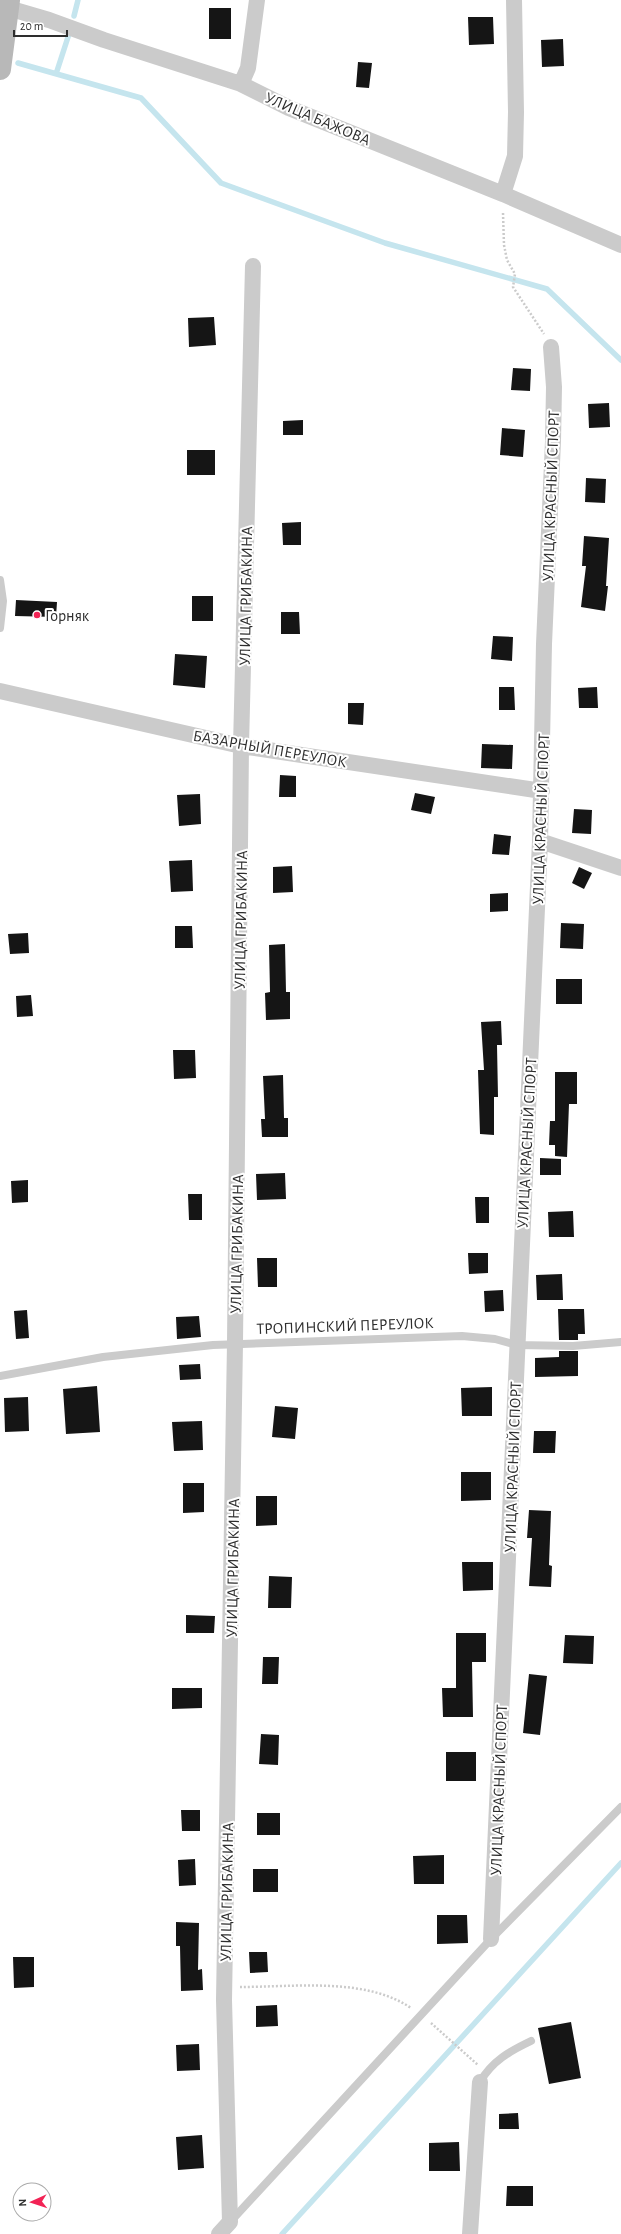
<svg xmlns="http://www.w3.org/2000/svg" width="621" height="2234" font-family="'Alegreya Sans',sans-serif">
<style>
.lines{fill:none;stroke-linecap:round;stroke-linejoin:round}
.stream{stroke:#c5e5ee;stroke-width:5.5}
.building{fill:#151515}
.path{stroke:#cbcbcb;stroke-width:2.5;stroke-dasharray:2 2;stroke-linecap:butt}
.lane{stroke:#cbcbcb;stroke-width:8}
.street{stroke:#cbcbcb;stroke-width:16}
.secondary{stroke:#b8b8b8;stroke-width:22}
.poi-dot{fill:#f22355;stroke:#fff;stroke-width:1.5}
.labels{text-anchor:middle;stroke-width:4;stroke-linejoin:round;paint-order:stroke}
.street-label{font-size:16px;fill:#2e2e2e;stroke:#fff}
.poi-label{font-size:16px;fill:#2e2e2e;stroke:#fff;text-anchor:start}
</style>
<rect width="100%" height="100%" fill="#fff"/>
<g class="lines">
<path class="stream" d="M74 16 78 0
M18 63 141 98 221 183 385 243 547 289 621 360
M56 74 69 34
M282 2234 621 1863"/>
</g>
<path class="building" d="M209 8H231V39H209Z
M468 17H493L494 44 469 45Z
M563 39 564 66 542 67 541 40Z
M358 62 372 63 369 88 356 87Z
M214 317 216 345 189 347 188 318Z
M513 368 531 369 530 391 511 390Z
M609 403 610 427 589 428 588 404Z
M303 420V435H283V421Z
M502 428 525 430 523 457 500 455Z
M187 450H215V475H187Z
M586 478 606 479 605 503 585 502Z
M301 522V545H283L282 523Z
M584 536 609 538 606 586H608L605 611 581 607 586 566H582Z
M192 596H213V621H192Z
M16 600 57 602 56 617 15 616Z
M281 612H299L300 634H281Z
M493 636 513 637 512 661 491 659Z
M175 654 207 656 205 688 173 685Z
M499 687H514L515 710H499Z
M597 687 598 708H579L578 688Z
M348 703H364L363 725 348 724Z
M482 744 513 745 512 769 481 768Z
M280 775 296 776V797H279Z
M415 793 435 797 431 814 411 810Z
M200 794 201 824 179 826 177 795Z
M574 809 592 810 591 834 572 833Z
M494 834 511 836 509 855 492 854Z
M192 860 193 891 171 892 169 861Z
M292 866 293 892 273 893V867Z
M579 867 592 873 584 889 572 883Z
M508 893V911L490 912V894Z
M561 923 584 924 583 949 560 948Z
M175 926H192L193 948H175Z
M28 933 29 953 10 954 8 934Z
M285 944 286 992H290V1019L266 1020 265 993 270 992 269 945Z
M556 979H582V1004H556Z
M31 995 33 1016 17 1017 16 996Z
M501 1021 502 1045H497L498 1097H494V1135L480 1134 478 1070H484L481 1022Z
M173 1050H195L196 1078 174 1079Z
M555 1072H577V1104H569L567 1157 555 1156V1145H549L550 1121H555Z
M283 1075 284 1118H288V1137H262L261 1119H265L263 1076Z
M540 1158 561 1159V1175H540Z
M285 1173 286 1199 257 1200 256 1174Z
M28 1180V1202L12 1203 11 1181Z
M188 1194H202V1220H189Z
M475 1197H489V1223H476Z
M573 1211 574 1237H549L548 1212Z
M468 1253H488V1273L469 1274Z
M257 1258H277V1287H258Z
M562 1274 563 1300H537L536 1275Z
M503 1290 504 1311 485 1312 484 1291Z
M558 1309H584L585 1334H578V1340H559Z
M27 1310 29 1338 16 1339 14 1311Z
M199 1316 201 1337 177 1339 176 1317Z
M559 1351H578V1376L535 1377V1358L559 1357Z
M200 1364 201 1379 180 1380 179 1365Z
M97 1386 100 1432 66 1434 63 1389Z
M492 1387V1416H462L461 1388Z
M28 1397 29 1431 5 1432 4 1398Z
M275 1406 298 1408 295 1439 272 1437Z
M202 1421 203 1450 174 1451 172 1422Z
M534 1431H556L555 1453H533Z
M461 1472H491V1500L461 1501Z
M183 1483H204V1512L183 1513Z
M256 1496H277V1525L256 1526Z
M529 1510 551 1511 549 1565 552 1566 551 1587 529 1586 532 1538H527Z
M462 1562H493V1590L463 1591Z
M269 1576 292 1577 291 1608H268Z
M186 1615 215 1616 214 1633H186Z
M456 1633H486V1662H472L473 1717H443L442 1688H456Z
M565 1635 594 1636 593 1664 563 1663Z
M263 1657H279L278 1684H262Z
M529 1674 547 1676 540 1735 523 1733Z
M172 1688H202V1708L172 1709Z
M261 1734 279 1735 278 1765 259 1764Z
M446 1752H476V1781H446Z
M181 1810H200V1831H182Z
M257 1813H280V1835H257Z
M444 1855V1884H414L413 1856Z
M195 1859 196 1885 179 1886 178 1860Z
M253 1869H278V1892H253Z
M437 1915H467L468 1943 437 1944Z
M176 1922 199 1923 198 1970 202 1969 203 1990 181 1991 180 1946H176Z
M249 1952H267L268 1972 250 1973Z
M13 1957H34V1987L14 1988Z
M277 2005 278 2026 256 2027V2006Z
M571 2022 581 2078 549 2084 538 2028Z
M199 2044 200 2070 177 2071 176 2045Z
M518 2113 519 2129H499V2114Z
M202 2135 204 2168 178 2170 176 2137Z
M459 2142 460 2171H429V2143Z
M507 2186H533V2206H506Z"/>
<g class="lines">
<path class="path" d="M503 213 504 245 507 260 515 274 513 287 544 334
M240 1987C293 1987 366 1977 411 2008
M431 2023 478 2065"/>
<path class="lane" d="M0 580 3 601 0 628
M0 1376 103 1357 213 1345 462 1336 495 1339 517 1345 573 1346 621 1342
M480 2082C492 2061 510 2051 531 2041
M231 2221 491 1939 621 1807"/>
<path class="street" d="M8 8 49 20 104 40 241 84 289 108 503 194 621 245
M241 84 248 68 257 0
M503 194 515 156 516 112 514 0
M0 691 241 746 542 791
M540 841 621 868
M491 1939 540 841 544 644 553 441 554 387 551 347
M219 2234 230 2222 224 2000 235 1343 241 746 253 266
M470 2234 480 2082"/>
<path class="secondary" d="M0 69 9 0"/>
</g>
<circle class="poi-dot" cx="37" cy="615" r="4"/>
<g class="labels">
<g class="street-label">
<text transform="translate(318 118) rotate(23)" y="6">УЛИЦА БАЖОВА</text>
<text transform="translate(550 496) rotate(-88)" y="6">УЛИЦА КРАСНЫЙ СПОРТ</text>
<text transform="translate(245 596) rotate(-89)" y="6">УЛИЦА ГРИБАКИНА</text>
<text transform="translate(270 748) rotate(10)" y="6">БАЗАРНЫЙ ПЕРЕУЛОК</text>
<text transform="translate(540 819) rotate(-88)" y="6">УЛИЦА КРАСНЫЙ СПОРТ</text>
<text transform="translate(240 920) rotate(-89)" y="6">УЛИЦА ГРИБАКИНА</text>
<text transform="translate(526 1143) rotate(-87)" y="6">УЛИЦА КРАСНЫЙ СПОРТ</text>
<text transform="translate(236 1244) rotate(-89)" y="6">УЛИЦА ГРИБАКИНА</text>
<text transform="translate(345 1325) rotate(-2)" y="6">ТРОПИНСКИЙ ПЕРЕУЛОК</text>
<text transform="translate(512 1467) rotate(-88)" y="6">УЛИЦА КРАСНЫЙ СПОРТ</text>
<text transform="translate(232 1568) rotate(-89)" y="6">УЛИЦА ГРИБАКИНА</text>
<text transform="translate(498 1790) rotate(-88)" y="6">УЛИЦА КРАСНЫЙ СПОРТ</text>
<text transform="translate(226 1892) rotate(-89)" y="6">УЛИЦА ГРИБАКИНА</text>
</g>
<g class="poi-label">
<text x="45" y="621">Горняк</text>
</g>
</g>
<g transform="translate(32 2202) rotate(267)"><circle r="19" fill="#ffffff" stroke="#ababab"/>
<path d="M0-3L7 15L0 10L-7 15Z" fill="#f22355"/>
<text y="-6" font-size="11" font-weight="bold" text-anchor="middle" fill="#2e2e2e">N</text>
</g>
<path d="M14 30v6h53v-6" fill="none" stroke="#2e2e2e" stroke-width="2"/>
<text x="20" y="30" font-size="12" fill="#2e2e2e" stroke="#ffffff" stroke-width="3" paint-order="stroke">20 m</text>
</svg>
